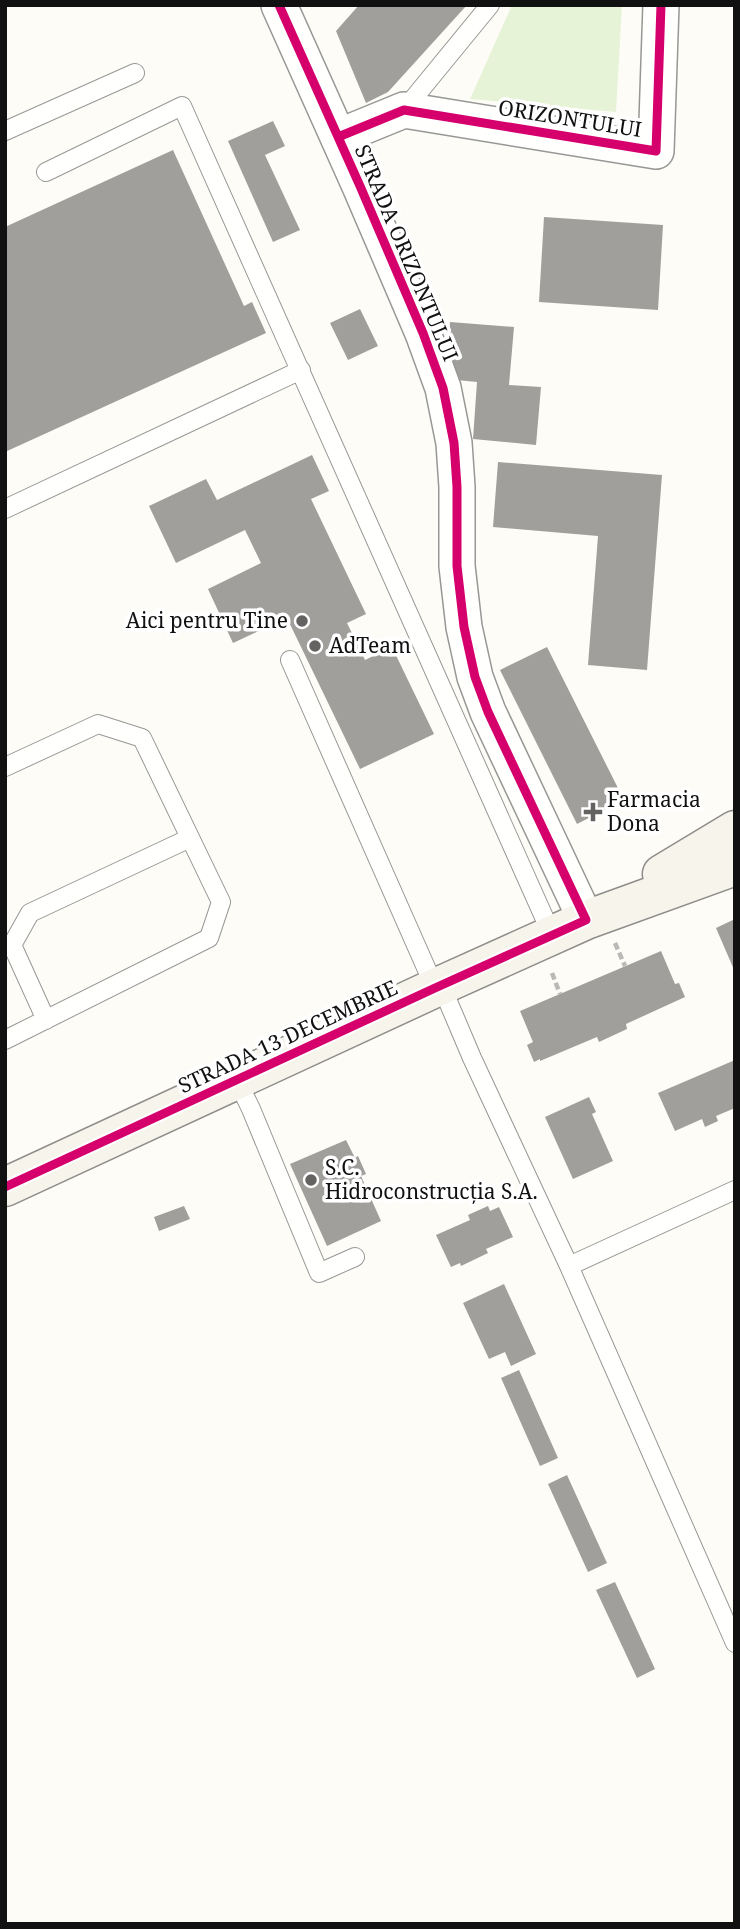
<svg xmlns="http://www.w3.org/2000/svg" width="740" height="1929" font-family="'Noto Serif',serif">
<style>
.green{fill:#e7f3d7}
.building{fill:#a19f9c}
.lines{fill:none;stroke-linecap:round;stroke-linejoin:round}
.lane-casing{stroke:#979795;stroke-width:20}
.street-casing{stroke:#979795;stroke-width:38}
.secondary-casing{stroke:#8e8d8b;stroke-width:41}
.path{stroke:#b9b9b8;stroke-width:4.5;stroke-dasharray:7 3.5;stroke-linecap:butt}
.lane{stroke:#fffffe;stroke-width:18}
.street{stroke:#fffffe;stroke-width:35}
.secondary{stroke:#f6f4eb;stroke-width:38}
.cycleway-casing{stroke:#fff;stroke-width:13}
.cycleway{stroke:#d6006c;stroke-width:9}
.poi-dot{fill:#646362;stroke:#fff;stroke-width:2.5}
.labels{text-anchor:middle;stroke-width:7;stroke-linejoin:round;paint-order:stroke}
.street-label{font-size:21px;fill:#111;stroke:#fff}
.poi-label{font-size:21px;fill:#111;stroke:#fff;text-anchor:start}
</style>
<rect width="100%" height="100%" fill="#fdfcf7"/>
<path class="green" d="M512 5H622L616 112 470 99Z"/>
<path class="building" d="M359 5H467L388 92 366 103 336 31Z
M273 121 285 146 265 155 300 230 273 242 228 141Z
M173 150 244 306 252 302 266 333 5 452V227Z
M544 217 663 225 658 310 539 302Z
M360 309 378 346 348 360 330 323Z
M450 322 514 327 509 385 541 387 536 445 473 439 477 382 446 379Z
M312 455 329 491 311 499 366 614 347 623 365 660 392 647 434 734 360 769 287 618 233 643 208 589 261 563 245 530 176 563 149 506 206 479 217 500Z
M498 462 662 475 647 670 588 665 598 536 493 527Z
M547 647 624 800 577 824 500 670Z
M735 919V972L716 928Z
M661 951 675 984 679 983 685 997 626 1024 627 1029 599 1042 597 1037 540 1061V1059L534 1062 527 1045 533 1042 520 1011Z
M735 1060V1108L716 1116 718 1121 705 1127 702 1119 675 1131 658 1093Z
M589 1097 596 1112 592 1114 613 1161 573 1179 545 1117Z
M346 1140 355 1158 358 1156 366 1174 361 1176 381 1221 327 1246 290 1164Z
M184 1206 190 1219 159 1231 154 1217Z
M488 1206 490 1211 499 1207 513 1237 486 1249 488 1253 461 1266 460 1263 451 1267 436 1235 470 1220 468 1215Z
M504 1284 536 1354 511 1366 505 1352 489 1359 463 1303Z
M519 1370 558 1458 540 1466 501 1378Z
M567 1475 607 1563 588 1572 548 1484Z
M615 1582 655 1669 637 1678 596 1590Z"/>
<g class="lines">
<defs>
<path id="lane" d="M404 110 490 5
M5 131 135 73
M46 172 182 106 552 935
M5 509 301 370
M290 660 435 988
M5 767 98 724 142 738 221 902 209 938 5 1040
M441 985 472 1058 569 1266 735 1643
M46 1020 12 945 30 913 190 838
M237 1080 251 1109 319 1273 355 1257
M569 1266 735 1190"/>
<path id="street" d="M279 5 360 186 423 333 443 388 454 443 457 487V566L464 627 475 677 488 712 586 920
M338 137 404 110 656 151 661 5"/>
<path id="secondary" d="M662 874 735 830
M5 1187 435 988 586 920 735 866"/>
</defs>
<use href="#lane" class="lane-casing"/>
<use href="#street" class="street-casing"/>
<use href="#secondary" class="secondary-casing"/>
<path class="path" d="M615 943 625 966
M552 973 560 994"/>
<use href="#lane" class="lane"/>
<use href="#street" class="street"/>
<use href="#secondary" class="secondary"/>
<defs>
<path id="cycleway" d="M338 137 404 110 656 151 661 5
M5 1187 435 988 586 920 488 712 475 677 464 627 457 566V487L454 443 443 388 423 333 360 186 279 5"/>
</defs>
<use href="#cycleway" class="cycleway-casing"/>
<use href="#cycleway" class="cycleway"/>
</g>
<g class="poi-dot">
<circle cx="302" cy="621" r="7"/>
<circle cx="315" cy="646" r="7"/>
<path d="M589.5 801.5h7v7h7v7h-7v7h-7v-7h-7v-7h7z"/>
<circle cx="311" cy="1180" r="7"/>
</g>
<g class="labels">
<g class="street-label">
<text transform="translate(570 119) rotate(9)" y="7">ORIZONTULUI</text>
<text transform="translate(406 253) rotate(67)" y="7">STRADA ORIZONTULUI</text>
<text transform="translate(288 1037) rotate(-25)" y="7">STRADA 13 DECEMBRIE</text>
</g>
<g class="poi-label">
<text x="288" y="628" text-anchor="end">Aici pentru Tine</text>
<text x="329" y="653">AdTeam</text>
<text x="607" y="807">Farmacia<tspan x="607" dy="24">Dona</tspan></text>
<text x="325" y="1175">S.C.<tspan x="325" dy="24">Hidroconstrucția S.A.</tspan></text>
</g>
</g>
<rect width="740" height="1929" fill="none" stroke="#111111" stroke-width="14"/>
</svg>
